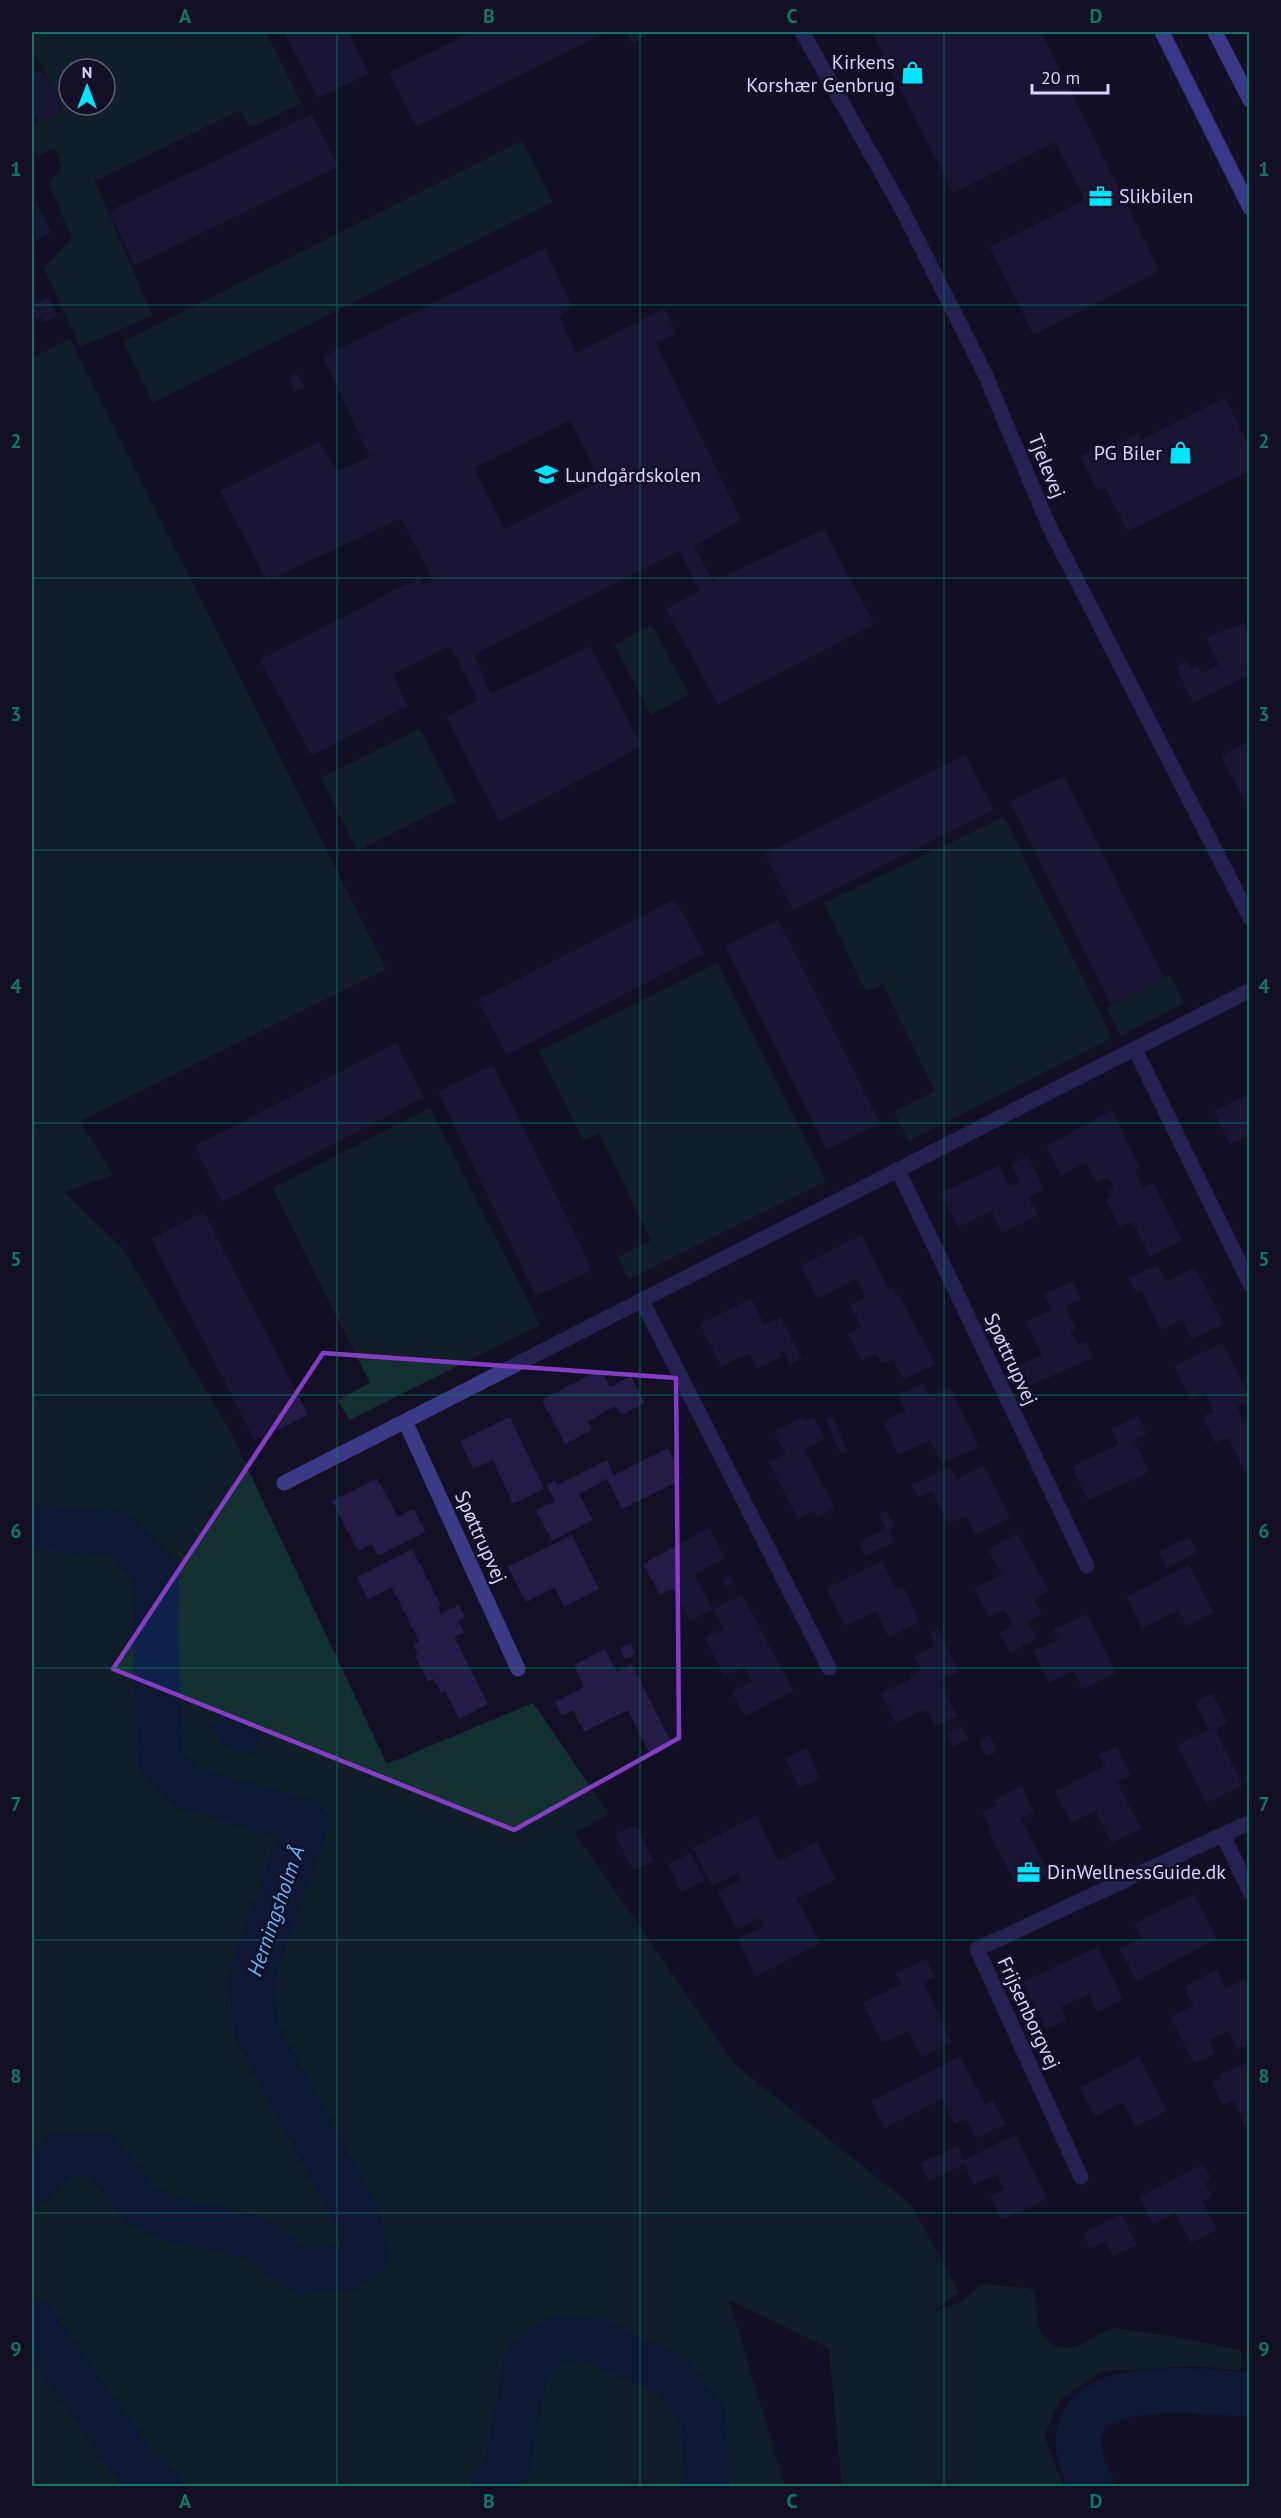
<svg xmlns="http://www.w3.org/2000/svg" width="1281" height="2518" font-family="'PT Sans',sans-serif">
<style>
.green{fill:#12302f;fill-rule:evenodd}
.water{fill:#0c2248}
.lines{fill:none;stroke-linecap:round;stroke-linejoin:round}
.stream{stroke:#0c2248;stroke-width:8}
.river{stroke:#0c2248;stroke-width:45}
.building{fill:#241b47;fill-rule:evenodd}
.street{stroke:#3d3a85;stroke-width:15}
.secondary{stroke:#6f6bff;stroke-width:15}
.marked{fill:none;stroke:#843dc5;stroke-width:4.5;stroke-linejoin:round}
.grid{fill:none;stroke:#0f766e;stroke-width:1.5;stroke-opacity:0.55}
.labels{text-anchor:middle;stroke-width:5;stroke-linejoin:round;paint-order:stroke}
.poi-label{font-size:20px;fill:#d9d4ff;stroke:#130f26;text-anchor:start}
.street-label{font-size:20px;fill:#d9d4ff;stroke:#130f26}
.water-label{font-size:21px;font-style:italic;fill:#62b6ff;stroke:#130f26}
.neatline{fill:none;stroke:#0f766e;stroke-width:2}
.grid-label{font-size:20px;text-anchor:middle;font-weight:bold;fill:#0f766e}
</style>
<rect width="100%" height="100%" fill="#130f26"/>
<path class="green" d="M32 32H266L301 103 250 128 240 110 95 181 152 316 80 347 44 268 72 238 49 184 62 168 55 149 37 156 32 145V125L62 110 37 57 32 59ZM69 69H105V105H69Z
M627 32H652L632 43Z
M522 141 553 202 153 403 123 342Z
M70 339 386 969 80 1121 113 1175 64 1192 124 1250 231 1433 387 1764 533 1703 609 1814 575 1833 734 2064 911 2205 959 2292 932 2313 963 2301 982 2284 1033 2289 1040 2331 1055 2347 1074 2348 1112 2328 1176 2337 1243 2351 1240 2370 1190 2366 1103 2371 1060 2400 1044 2436 1063 2486H842L829 2348 729 2300 785 2486H32V358Z
M652 625 689 695 651 715 614 645Z
M420 729 456 801 357 851 321 778Z
M1004 817 1112 1038 909 1141 894 1112 935 1091 883 984 866 992 824 903Z
M717 963 826 1181 629 1279 618 1257 651 1240 599 1133 583 1140 539 1051Z
M1170 975 1184 1003 1121 1036 1107 1008Z
M430 1108 540 1325 349 1420 338 1400 370 1383 273 1188Z"/>
<path class="water" d="M223 1716 238 1717 258 1730 259 1743 251 1754 227 1749 213 1727Z"/>
<g class="lines">
<path class="stream" d="M138 2486V2470"/>
<path class="river" d="M32 1527 120 1534 157 1573 155 1631 161 1762 188 1788 306 1822 250 1982 258 2034 358 2218 366 2254 348 2268 302 2272 252 2236 180 2222 141 2205 100 2155H60L32 2185
M32 2321 138 2470 158 2486
M493 2486 507 2468 527 2361 559 2337 596 2341 671 2376 703 2416 707 2480 704 2486
M1092 2486C1032 2372 1185 2389 1250 2395"/>
</g>
<path class="building" d="M284 32H348L369 73 318 98Z
M472 32H607L416 127 389 73Z
M872 32H1041L1160 271 1034 335 990 247 1085 200 1055 142 953 193Z
M41 69 62 110 38 122 32 110V74Z
M312 114 338 167 135 265 109 212Z
M32 193 51 232 32 242Z
M545 248 572 307 559 316 576 353 665 308 676 334 656 343 741 520 694 546 713 582 824 529 874 624 718 705 666 609 699 591 679 551 474 655 491 694 590 646 642 746 500 822 446 717 478 700 450 646 393 674 407 706 312 756 260 660 420 577 422 585 434 581 401 518 267 581 220 491 319 442 337 471 370 457 323 357ZM570 420 600 481 504 529 474 468Z
M32 287 39 302 48 297 58 316 44 323 41 317 32 321Z
M297 373 304 387 295 392 288 377Z
M1225 398 1250 447V471L1128 532 1105 488 1098 491 1080 456 1106 444 1108 448 1138 434 1141 440Z
M1243 623 1250 636V664L1244 666 1249 675 1193 703 1176 667 1187 661 1191 669 1197 666 1201 673 1219 665 1206 638Z
M1250 741V811L1221 756Z
M965 755 994 810 793 910 765 854Z
M1064 776 1164 978 1111 1005 1010 802Z
M675 899 704 953 507 1055 478 1000Z
M778 920 880 1123 827 1150 725 946Z
M396 1043 424 1097 222 1202 195 1146Z
M493 1065 592 1270 536 1296 438 1092Z
M1250 1094V1135L1230 1144 1214 1111Z
M1112 1110 1140 1168 1135 1171 1143 1188 1153 1183 1182 1241 1150 1257 1132 1221 1120 1227 1106 1199 1112 1197 1108 1190 1113 1187 1108 1177 1096 1183 1086 1162 1061 1175 1046 1146Z
M1028 1156 1044 1190 1029 1197 1038 1215 1002 1233 991 1211 958 1227 941 1193 999 1165 1010 1187 1020 1183 1011 1165Z
M204 1212 308 1415 255 1441 151 1239Z
M861 1235 889 1289 893 1288 898 1297 900 1296 935 1364 904 1380 893 1359 882 1364 876 1353 862 1361 848 1334 861 1327 850 1305 866 1297 856 1279 818 1299 801 1266Z
M1157 1265 1166 1282 1195 1267 1224 1324 1192 1340 1182 1319 1161 1330 1141 1290 1136 1293 1129 1278Z
M1073 1281 1081 1299 1065 1306 1076 1329 1071 1332 1078 1345 1086 1341 1093 1358 1030 1385 1020 1365 1042 1355 1026 1322 1052 1310 1044 1294Z
M751 1299 764 1325 781 1317 802 1359 790 1365 783 1351 780 1352 781 1357 757 1369 749 1353 721 1367 700 1324Z
M1223 1343 1250 1397V1401L1237 1407 1245 1424 1250 1422V1483L1228 1437 1216 1443 1203 1417 1214 1412 1205 1393 1191 1400 1174 1366Z
M601 1369 610 1387 631 1376 645 1403 621 1415 616 1406 588 1421 593 1430 565 1444 542 1400Z
M923 1383 929 1396 950 1386 979 1447 942 1464 930 1440 898 1455 883 1422 905 1411 898 1395Z
M813 1416 825 1439 805 1450 835 1508 817 1517 814 1511 798 1519 769 1462 785 1454 774 1432 803 1417 805 1421Z
M1138 1416 1147 1434 1134 1440 1149 1472 1088 1500 1072 1467 1119 1444 1111 1429Z
M510 1417 544 1489 513 1504 493 1460 473 1469 460 1441Z
M833 1417 847 1452 841 1454 826 1420Z
M668 1448 683 1479 622 1509 607 1479 579 1494 593 1520 552 1541 536 1510 555 1501 546 1484 555 1481 557 1485 607 1460 614 1475Z
M984 1465 1010 1518 975 1535 966 1516 948 1524 932 1491 918 1497 912 1485 950 1466 957 1479Z
M377 1478 398 1517 413 1509 426 1532 378 1556 372 1544 358 1551 332 1501Z
M887 1511 895 1527 888 1530 894 1542 865 1556 859 1542 886 1529 879 1514Z
M709 1528 725 1558 694 1574 713 1609 690 1621 673 1589 660 1595 643 1564Z
M1017 1534 1049 1591 1034 1599 1042 1614 1028 1622 1037 1638 1011 1653 999 1633 1013 1625 1004 1609 989 1617 974 1589 1002 1574 988 1550Z
M572 1535 599 1589 564 1607 555 1588 526 1602 508 1567Z
M1189 1537 1197 1552 1167 1568 1159 1552Z
M412 1549 441 1605 438 1607 441 1614 459 1605 465 1617 458 1621 464 1632 454 1637 488 1704 459 1719 445 1691 441 1693 434 1679 428 1682 415 1656 418 1654 413 1645 419 1641 392 1587 368 1599 357 1577Z
M882 1561 896 1590 903 1587 920 1622 889 1637 876 1611 845 1626 826 1589Z
M1189 1565 1213 1612 1187 1626 1179 1610 1142 1629 1126 1597Z
M730 1576 734 1583 725 1587 722 1581Z
M742 1595 794 1691 745 1716 732 1692 752 1682 744 1666 724 1676 705 1637 723 1629 713 1609Z
M1087 1614 1116 1673 1082 1689 1074 1671 1049 1683 1033 1651 1058 1640 1053 1630Z
M938 1629 959 1672 940 1681 957 1716 935 1727 926 1709 896 1724 881 1693 911 1679 910 1676 921 1670 914 1656 936 1646 930 1633Z
M631 1643 636 1654 625 1659 620 1648Z
M605 1649 617 1672 632 1664 672 1744 650 1755 628 1710 584 1732 573 1710 562 1716 555 1702 584 1687 574 1665Z
M1212 1693 1227 1723 1215 1729 1243 1785 1206 1803 1177 1745 1209 1730 1195 1702Z
M961 1726 968 1739 953 1747 946 1733Z
M989 1735 997 1751 986 1756 979 1741Z
M1116 1747 1131 1775 1117 1782 1141 1828 1112 1843 1095 1811 1071 1823 1055 1792 1105 1766 1099 1755Z
M807 1748 820 1779 799 1788 786 1758Z
M1021 1786 1035 1812 1021 1819 1049 1874 1018 1889 988 1831 991 1829 982 1812 997 1805 994 1800Z
M756 1816 779 1861 817 1842 836 1879 797 1899 820 1943 756 1976 737 1939 764 1926 760 1918 737 1929 717 1892 741 1880 738 1873 712 1886 693 1848Z
M636 1825 654 1861 633 1871 615 1834Z
M691 1853 705 1880 681 1892 668 1864Z
M1194 1894 1217 1939 1136 1981 1120 1949 1142 1938 1134 1924Z
M1098 1947 1123 1999 1097 2012 1089 1994 1061 2007 1067 2020 1046 2029 1023 1982Z
M927 1959 935 1977 923 1982 952 2043 921 2057 908 2031 882 2043 863 2003 902 1984 896 1973Z
M1217 1970 1225 1989 1244 1979 1250 1990V2044L1237 2050 1228 2031 1209 2040 1215 2053 1194 2064 1171 2017 1193 2006 1184 1987Z
M960 2056 985 2104 993 2100 1005 2124 976 2138 966 2118 955 2124 942 2099 884 2128 871 2101Z
M1139 2057 1167 2111 1135 2127 1123 2102 1095 2117 1080 2088Z
M1250 2062V2131L1248 2132 1234 2101 1223 2105 1212 2082 1221 2079 1219 2075Z
M1016 2135 1047 2199 1002 2220 990 2196 1004 2189 997 2174 974 2185 964 2164 928 2181 920 2163 957 2146 964 2160Z
M1204 2164 1211 2180 1205 2183 1212 2196 1202 2201 1217 2230 1191 2243 1175 2213 1153 2224 1139 2197Z
M1121 2214 1137 2245 1113 2256 1105 2241 1090 2248 1083 2234Z"/>
<g class="lines">
<path class="street" d="M802 32 902 209 985 374 1049 526 1250 918
M1135 1049 1250 1284
M898 1170 1087 1566
M642 1301 829 1668
M405 1421 518 1669
M284 1483 1250 990
M1223 1835 1250 1892
M1081 2177 977 1949 1250 1822"/>
<path class="secondary" d="M1162 32 1250 208
M1215 32 1250 100"/>
</g>
<path d="M0 0H1281V2518H0ZM323 1353 676 1378 679 1738 514 1830 113 1669Z" fill="#130f26" fill-opacity=".55" fill-rule="evenodd"/>
<path class="marked" d="M323 1353 676 1378 679 1738 514 1830 113 1669Z"/>
<path class="grid" d="M337 32V2486M640 32V2486M944 32V2486M32 305H1250M32 578H1250M32 850H1250M32 1123H1250M32 1395H1250M32 1668H1250M32 1940H1250M32 2213H1250"/>
<defs>
<symbol id="shop-bare" viewBox="-9 -9 18 18"><path d="M-5-2.5h2.3a2.7 3.5 0 0 1 5.4 0H5L5.5 6h-11ZM-1.5-2.5h3a1.5 2.3 0 0 0-3 0Z" fill="#00e5ff" stroke="#130f26" stroke-width="2.5" paint-order="stroke"/></symbol>
<symbol id="office-bare" viewBox="-9 -9 18 18"><path d="M-6-3h4V-5.5h4V-3h4V5H-6ZM-1-4.5V-3h2v-1.5ZM-6 0V1H6V0Z" fill="#00e5ff" stroke="#130f26" stroke-width="2.5" paint-order="stroke"/></symbol>
<symbol id="school-bare" viewBox="-9 -9 18 18"><path d="M0-5L7-2L0 1L-7-2ZM-4 1L0 2.5L4 1V4Q0 6-4 4Z" fill="#00e5ff" stroke="#130f26" stroke-width="2.5" paint-order="stroke"/></symbol>
</defs>
<g fill-rule="evenodd">
<use href="#shop-bare" x="896" y="56" width="33" height="33"/>
<use href="#office-bare" x="1084" y="180" width="33" height="33"/>
<use href="#shop-bare" x="1164" y="436" width="33" height="33"/>
<use href="#school-bare" x="530" y="458" width="33" height="33"/>
<use href="#office-bare" x="1012" y="1856" width="33" height="33"/>
</g>
<g class="labels">
<g class="poi-label">
<text x="895" y="69" text-anchor="end">Kirkens<tspan x="895" dy="23">Korshær Genbrug</tspan></text>
<text x="1119" y="203">Slikbilen</text>
<text x="1162" y="460" text-anchor="end">PG Biler</text>
<text x="565" y="482">Lundgårdskolen</text>
<text x="1047" y="1879">DinWellnessGuide.dk</text>
</g>
<g class="street-label">
<text transform="translate(1047 466) rotate(68)" y="7">Tjelevej</text>
<text transform="translate(1011 1359) rotate(65)" y="7">Spøttrupvej</text>
<text transform="translate(481 1537) rotate(66)" y="7">Spøttrupvej</text>
<text transform="translate(1029 2013) rotate(65)" y="7">Frijsenborgvej</text>
</g>
<g class="water-label">
<text transform="translate(276 1911) rotate(-71)" y="7">Herningsholm Å</text>
</g>
</g>
<rect width="1281" height="2518" fill="none" stroke="#130f26" stroke-width="66"/>
<g transform="translate(87 87)"><circle r="28" fill="#130f26" stroke="#625e7d" stroke-width="1.5"/>
<path d="M0-4.5L10 22L0 15L-10 22Z" fill="#00e5ff"/>
<text y="-9" font-size="16" font-weight="bold" text-anchor="middle" fill="#d9d4ff">N</text>
</g>
<path d="M1032 84v9h76v-9" fill="none" stroke="#d9d4ff" stroke-width="3"/>
<text x="1041" y="84" font-size="18" fill="#d9d4ff" stroke="#130f26" stroke-width="4.5" paint-order="stroke">20 m</text>
<rect x="33" y="33" width="1215" height="2452" class="neatline"/>
<g class="grid-label">
<text x="185" y="23">A</text>
<text x="489" y="23">B</text>
<text x="792" y="23">C</text>
<text x="1096" y="23">D</text>
<text x="16" y="176">1</text>
<text x="1264" y="176">1</text>
<text x="16" y="448">2</text>
<text x="1264" y="448">2</text>
<text x="16" y="721">3</text>
<text x="1264" y="721">3</text>
<text x="16" y="993">4</text>
<text x="1264" y="993">4</text>
<text x="16" y="1266">5</text>
<text x="1264" y="1266">5</text>
<text x="16" y="1538">6</text>
<text x="1264" y="1538">6</text>
<text x="16" y="1811">7</text>
<text x="1264" y="1811">7</text>
<text x="16" y="2083">8</text>
<text x="1264" y="2083">8</text>
<text x="16" y="2356">9</text>
<text x="1264" y="2356">9</text>
<text x="185" y="2508">A</text>
<text x="489" y="2508">B</text>
<text x="792" y="2508">C</text>
<text x="1096" y="2508">D</text>
</g>
</svg>
